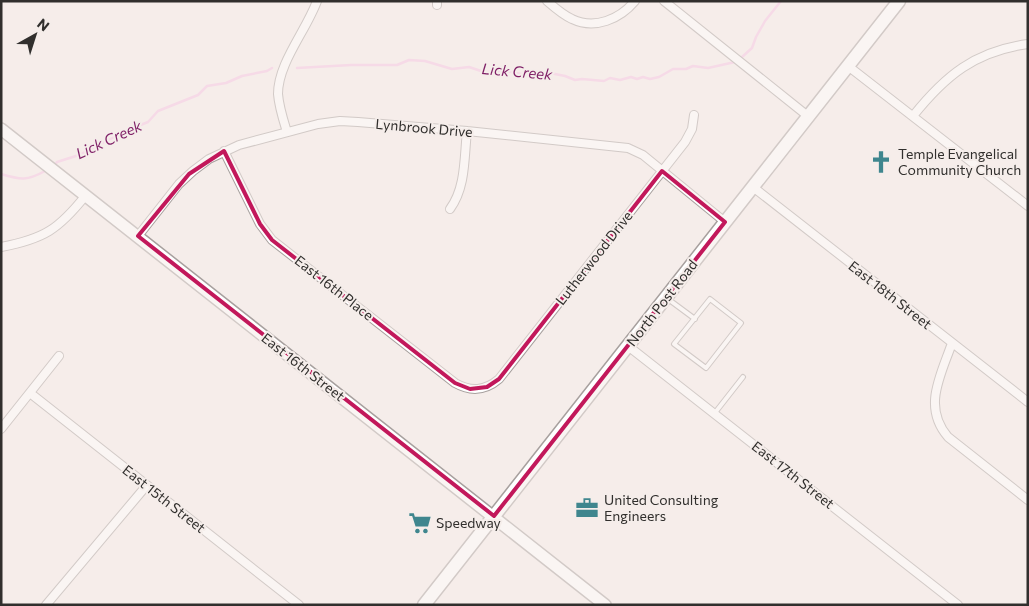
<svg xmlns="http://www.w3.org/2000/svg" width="1029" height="606" font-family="Commissioner,sans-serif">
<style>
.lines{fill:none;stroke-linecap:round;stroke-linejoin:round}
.stream{stroke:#f7c3e4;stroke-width:2.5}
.lane-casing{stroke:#a7a09e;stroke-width:6}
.street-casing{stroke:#a7a09e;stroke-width:10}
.secondary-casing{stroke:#a7a09e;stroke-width:14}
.primary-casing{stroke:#a7a09e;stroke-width:15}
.lane{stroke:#fff;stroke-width:4}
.street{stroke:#fff;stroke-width:8}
.secondary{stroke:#fff;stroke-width:11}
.primary{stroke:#fff;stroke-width:12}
.marked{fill:none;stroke:#c2185b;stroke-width:4;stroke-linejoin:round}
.labels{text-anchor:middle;stroke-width:4;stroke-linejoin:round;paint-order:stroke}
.street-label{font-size:14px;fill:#312f2d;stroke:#f5edea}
.poi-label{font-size:14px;fill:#312f2d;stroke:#f5edea;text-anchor:start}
.water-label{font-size:15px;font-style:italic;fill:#7f1f66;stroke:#f5edea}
</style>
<rect width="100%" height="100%" fill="#f5edea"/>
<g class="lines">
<path class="stream" d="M742 57 752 48 756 37 765 21 781 1
M297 68 351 65H397L409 60 425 61 452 69 469 67 484 72H498L502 70 521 74H534L541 76 550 73 565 76 575 80 582 79 604 81 610 78 620 80 631 77 637 79 643 77 650 79 659 77 673 69H686L693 66 708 68 735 62
M54 166 57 162 79 155 128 130 148 122 158 111 198 95 207 86 226 83 242 76 267 71 272 68
M1 174C21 180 27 181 45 171"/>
<defs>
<path id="lane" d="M668 299 695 319
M710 299 741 323 706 368 674 344Z
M714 414 743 377"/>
<path id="street" d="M547 1C555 8 563 15 572 19 595 30 620 19 635 1
M664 1 809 117
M437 5V1
M848 66 1028 206
M913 116C945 76 975 51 1028 44
M287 132C283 119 279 107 278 94 278 63 306 31 317 1
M224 151 260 224 272 240 455 383C471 392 485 391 499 379L685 142 692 129 694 115
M753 187 1028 402
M450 209C466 187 464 158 467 131
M138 236 179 184 193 171 209 159 239 145 318 124 340 121 358 122 467 131 628 148 643 155 725 222
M1 247C44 239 59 229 86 195
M952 343C941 375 922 407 948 437L1028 500
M628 346 958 605
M30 393 299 605
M1 429 59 356
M46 605 147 485"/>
<path id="secondary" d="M1 129 605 605"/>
<path id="primary" d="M424 605 899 1"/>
</defs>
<use href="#lane" class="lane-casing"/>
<use href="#street" class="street-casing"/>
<use href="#secondary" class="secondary-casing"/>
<use href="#primary" class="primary-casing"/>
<use href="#lane" class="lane"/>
<use href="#street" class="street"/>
<use href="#secondary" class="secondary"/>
<use href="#primary" class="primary"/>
</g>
<path d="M0 0H1029V606H0ZM224 151 260 224 272 240 455 383 470 389 487 387 499 379 662 171 725 222 494 516 138 236 189 174Z" fill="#f5edea" fill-opacity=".55" fill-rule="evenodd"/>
<path class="marked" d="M224 151 260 224 272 240 455 383 470 389 487 387 499 379 662 171 725 222 494 516 138 236 189 174Z"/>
<defs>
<symbol id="church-bare" viewBox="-9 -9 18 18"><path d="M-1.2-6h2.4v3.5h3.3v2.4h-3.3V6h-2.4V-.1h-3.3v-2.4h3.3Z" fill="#3f868e" stroke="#f5edea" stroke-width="2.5" paint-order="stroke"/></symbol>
<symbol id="office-bare" viewBox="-9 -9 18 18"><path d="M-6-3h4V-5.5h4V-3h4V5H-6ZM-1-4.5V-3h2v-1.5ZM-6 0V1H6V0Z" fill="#3f868e" stroke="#f5edea" stroke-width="2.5" paint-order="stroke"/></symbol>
<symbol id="supermarket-bare" viewBox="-9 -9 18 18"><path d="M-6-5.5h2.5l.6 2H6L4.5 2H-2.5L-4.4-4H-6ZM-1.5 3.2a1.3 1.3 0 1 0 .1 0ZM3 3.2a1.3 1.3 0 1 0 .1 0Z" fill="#3f868e" stroke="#f5edea" stroke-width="2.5" paint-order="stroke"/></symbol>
</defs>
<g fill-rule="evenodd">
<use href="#church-bare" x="865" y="146" width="32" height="32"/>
<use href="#office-bare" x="571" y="492" width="32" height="32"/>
<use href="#supermarket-bare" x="404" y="507" width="32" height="32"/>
</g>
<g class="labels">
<g class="street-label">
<text transform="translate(424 128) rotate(5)" y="5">Lynbrook Drive</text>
<text transform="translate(594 258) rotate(-52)" y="5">Lutherwood Drive</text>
<text transform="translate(334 288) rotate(38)" y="5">East 16th Place</text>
<text transform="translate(890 295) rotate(38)" y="5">East 18th Street</text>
<text transform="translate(662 303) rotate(-52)" y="5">North Post Road</text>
<text transform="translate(303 367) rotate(38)" y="5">East 16th Street</text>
<text transform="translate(793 475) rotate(38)" y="5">East 17th Street</text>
<text transform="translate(164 499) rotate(38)" y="5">East 15th Street</text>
</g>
<g class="poi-label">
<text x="898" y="159">Temple Evangelical<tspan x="898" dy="16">Community Church</tspan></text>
<text x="604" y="505">United Consulting<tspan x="604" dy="16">Engineers</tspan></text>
<text x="436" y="528">Speedway</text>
</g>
<g class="water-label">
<text transform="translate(517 72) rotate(5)" y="5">Lick Creek</text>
<text transform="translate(109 140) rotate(-25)" y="5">Lick Creek</text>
</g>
</g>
<rect width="1029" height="606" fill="none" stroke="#312f2d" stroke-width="5"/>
<g transform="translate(35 35) rotate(39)" stroke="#f5edea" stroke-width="4" paint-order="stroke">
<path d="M0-4L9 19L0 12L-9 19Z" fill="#312f2d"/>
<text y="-8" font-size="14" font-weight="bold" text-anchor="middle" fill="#312f2d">N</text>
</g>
</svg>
